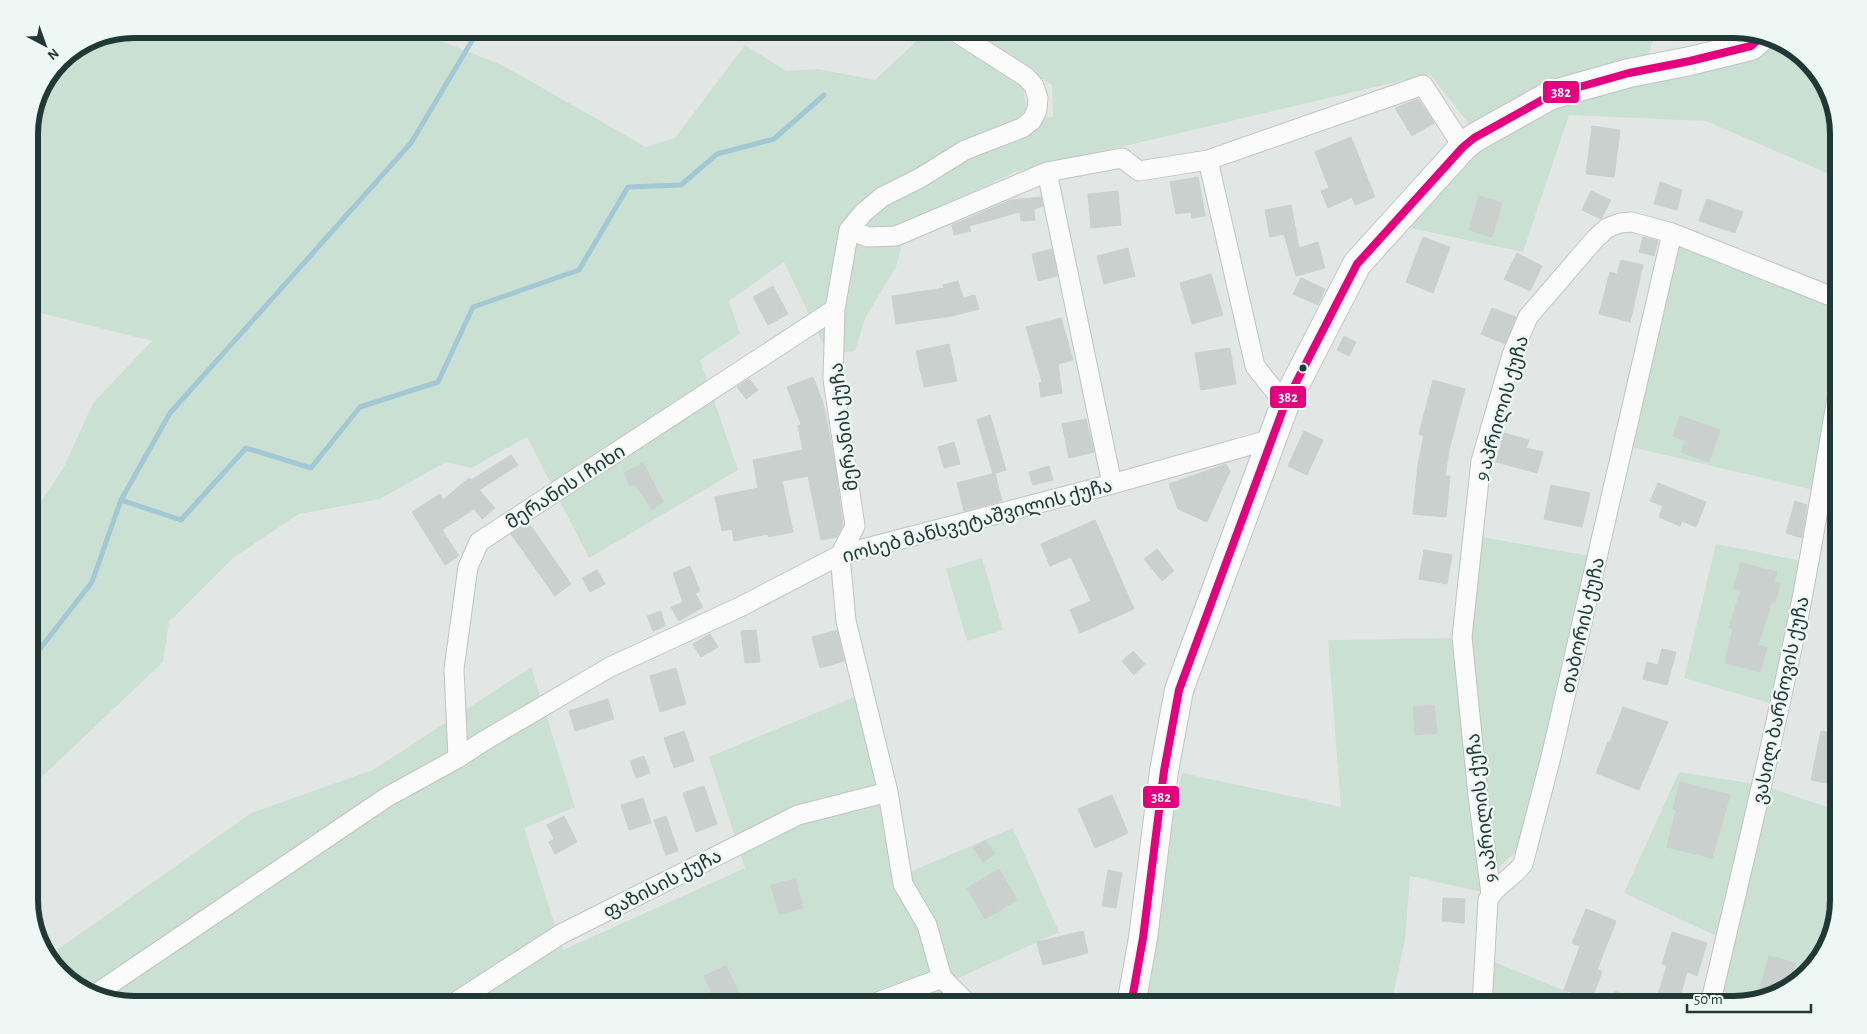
<svg xmlns="http://www.w3.org/2000/svg" width="1867" height="1034" font-family="'Alegreya Sans','Noto Sans Georgian',sans-serif">
<style>
.green{fill:#cae0d3}
.lines{fill:none;stroke-linecap:round;stroke-linejoin:round}
.stream{stroke:#a2c8d6;stroke-width:5}
.building{fill:#cad0ce;stroke:#cad0ce}
.street-casing{stroke:#bfc4c2;stroke-width:21}
.secondary-casing{stroke:#bdc5c3;stroke-width:30}
.street{stroke:#fbfbfb;stroke-width:19}
.secondary{stroke:#fbfbfb;stroke-width:28}
.bus-1-casing{stroke:#eff7f4;stroke-width:11}
.bus-1{stroke:#e5007d;stroke-width:8}
.bus-dot{fill:#203935;stroke:#eff7f4;stroke-width:2}
.labels{text-anchor:middle;stroke-width:4.5;stroke-linejoin:round;paint-order:stroke}
.street-label{font-size:19px;fill:#203935;stroke:#eff7f4}
.rim{fill:none;stroke:#203935;stroke-width:6}
.line-badge{stroke:#eff7f4;stroke-width:2}
.badge-label{font-size:14px;text-anchor:middle;font-weight:bold;fill:#fff}
</style>
<rect width="100%" height="100%" fill="#e2e7e5"/>
<path class="green" d="M133 29H427L423 34 502 65 646 147 675 138 745 45 786 71 818 69 875 80 926 32 944 38 1023 85 1026 109 1018 120 1053 117 1052 85 964 29H1657L1647 58 1473 129 1430 74 1015 172 908 223 896 267 865 318 855 351 828 354 784 262 729 301 740 334 700 360 738 470 589 558 527 437 471 468 446 462 380 499 299 514 233 558 169 622 163 662 29 789V519L64 467 93 403 152 341 29 310V127L39 87 60 59 94 37Z
M1775 40 1786 43 1824 81 1838 127V178L1706 121 1569 115 1523 252 1401 226 1472 157 1545 112 1595 91 1756 51Z
M1672 233 1838 299V393L1822 492 1623 445Z
M1482 537 1590 556 1521 847 1494 872 1470 656Z
M1716 544 1808 562 1780 706 1684 678Z
M982 558 1003 630 967 641 946 569Z
M1456 638 1491 894 1410 876 1405 940 1391 1005H1131L1148 895 1182 773 1341 807 1328 640Z
M531 667 575 807 524 828 563 950 745 868 709 757 857 696 905 874 1013 828 1059 932 954 980 970 996 985 1005H133L81 991 47 957 251 813 373 770Z
M1679 772 1762 785 1836 810 1838 802V901L1824 953 1786 991 1734 1005H1710L1725 940 1624 893Z
M1485 958 1599 1005H1482Z
M1615 990 1648 1005H1607Z"/>
<g class="lines">
<path class="stream" d="M121 500 170 413 411 143 479 29
M29 671 32 659 92 582 121 500 181 520 246 448 311 468 360 407 438 382 473 307 579 270 628 187 681 185 717 154 774 139 824 95"/>
</g>
<path class="building" d="M1418 99 1434 123 1412 136 1395 108Z
M1592 126 1620 130 1614 177 1586 174Z
M1351 137 1375 197 1355 205 1352 197 1328 208 1321 191 1329 188 1315 152Z
M1198 177 1205 216 1192 218 1191 212 1176 214 1170 182Z
M1660 182 1682 190 1677 210 1654 204Z
M1118 191 1121 225 1091 228 1088 194Z
M1591 191 1611 200 1601 219 1582 210Z
M1479 196 1502 203 1492 237 1469 230Z
M1041 197 1043 206 1034 209 1035 220 1021 221 1020 212 969 226 971 231 954 235 952 225 1011 200Z
M1707 199 1743 212 1735 233 1699 221Z
M1291 205 1299 248 1318 242 1325 268 1296 276 1284 234 1270 237 1265 210Z
M1423 237 1450 247 1433 293 1406 282Z
M1643 237 1658 241 1654 256 1639 252Z
M1128 248 1135 276 1104 284 1097 256Z
M1052 249 1057 276 1038 281 1032 254Z
M1517 253 1542 266 1530 291 1504 279Z
M1621 260 1643 265 1630 322 1599 314 1610 272 1617 274Z
M1211 274 1223 315 1192 324 1180 283Z
M1301 278 1325 289 1318 305 1293 294Z
M958 281 963 298 975 295 979 309 952 316 896 324 892 296 944 288 943 285Z
M773 286 788 314 768 325 753 297Z
M1492 308 1516 317 1505 344 1481 334Z
M1061 318 1073 360 1058 364 1062 393 1041 397 1039 383 1042 382 1026 327Z
M1344 336 1356 342 1349 356 1337 350Z
M949 344 957 381 924 387 916 351Z
M1230 348 1236 384 1201 390 1195 353Z
M813 377 823 403 833 452 843 524 837 537 821 540 808 476 782 481 793 532 768 537V534L734 541 732 529 722 531 715 497 758 488 753 460 803 450 798 426 801 424 787 387Z
M749 379 758 390 746 399 737 387Z
M1433 380 1465 389 1449 450 1445 476H1450L1446 517 1413 514 1418 464 1424 436 1419 434Z
M990 415 1006 470 993 474 977 420Z
M1680 416 1720 430 1709 462 1681 452 1685 441 1673 436Z
M1086 419 1094 452 1069 458 1062 424Z
M1304 431 1323 440 1307 475 1288 466Z
M1504 433 1529 440 1526 448 1543 452 1537 473 1496 462Z
M954 442 960 464 944 468 938 447Z
M511 455 518 465 479 490 495 508 482 519 474 509 442 530 459 556 445 565 412 512 440 494 443 500 469 478 471 480Z
M643 463 663 502 652 510 635 484 630 486 624 473Z
M1226 464 1230 471 1207 522 1178 509 1169 484Z
M1049 466 1053 480 1033 485 1029 472Z
M995 473 1002 501 964 511 957 483Z
M1658 483 1706 502 1696 527 1682 521 1680 526 1659 517 1663 506 1650 501Z
M1551 485 1590 493 1582 527 1544 519Z
M1795 501 1807 505 1802 538 1786 533Z
M1095 520 1134 609 1080 633 1070 610 1091 601 1071 557 1050 566 1041 544Z
M529 523 571 584 555 596 511 534Z
M1157 549 1174 571 1162 581 1144 559Z
M1424 550 1452 555 1447 584 1419 579Z
M1741 563 1777 572 1774 583 1780 584 1775 603 1772 602 1758 645 1767 647 1760 672 1725 663 1733 629 1729 628 1741 590 1734 588Z
M690 566 700 591 695 593 703 607 679 621 671 607 683 602 673 573Z
M597 570 605 584 590 592 582 578Z
M661 611 665 626 653 631 647 616Z
M756 630 760 662 745 663 741 631Z
M837 630 844 661 820 668 812 637Z
M710 634 718 647 701 657 693 644Z
M1662 649 1676 652 1667 685 1643 679 1647 662 1658 665Z
M1133 651 1145 664 1134 675 1122 661Z
M676 668 686 704 660 712 650 676Z
M608 699 614 719 575 731 569 711Z
M1434 705 1437 733 1415 735 1413 707Z
M1623 707 1668 722 1639 790 1596 773 1608 742H1610Z
M684 731 694 761 674 768 664 738Z
M1821 731 1838 734V753L1832 784 1811 780Z
M644 756 650 773 636 778 630 761Z
M1680 782 1730 795 1712 858 1667 847 1676 810 1673 809Z
M704 786 717 824 696 832 683 793Z
M1112 795 1128 833 1095 848 1078 809Z
M643 798 651 823 629 830 621 805Z
M564 816 577 842 555 854 549 842 554 839 547 825Z
M666 816 678 851 666 855 654 820Z
M985 840 995 854 983 862 973 848Z
M999 869 1017 900 985 919 967 888Z
M1108 870 1122 873 1116 908 1102 906Z
M796 879 803 908 779 914 771 885Z
M1443 898 1465 899 1464 923 1442 921Z
M1586 909 1616 921 1597 970 1602 971 1592 999 1564 990 1580 946 1572 943Z
M1083 931 1088 953 1043 965 1037 942Z
M1672 932 1707 943 1697 976 1687 972 1678 1003 1657 997 1667 966 1662 964Z
M1769 956 1796 963 1786 991 1778 993 1760 988Z
M726 966 741 998 725 1005H717L704 976Z"/>
<g class="lines">
<defs>
<path id="street" d="M951 29 1026 77 1034 86 1038 98 1037 110 1032 120 1022 128 965 150 920 178 882 197 863 213 849 230 835 309 833 379 855 526 840 555 846 621 888 792 903 884 927 925 942 978 969 1005
M1208 160 1255 366 1285 404
M1047 172 1112 484
M849 230 868 237 896 236 1047 172 1122 158 1139 171 1208 160 1423 85 1463 147
M458 758 454 669 468 567 479 542 835 309
M1491 894 1478 795 1462 637 1481 461 1512 355 1528 317 1595 239 1607 228 1620 223 1632 222 1672 233 1838 299
M94 995 387 797 458 758 482 742 610 667 740 607 840 555 1112 484 1272 439
M451 1005 561 934 798 815 888 792
M870 1005 942 978
M1482 1005 1488 900C1495 885 1513 878 1523 864L1551 757 1672 233
M1710 1005C1738 885 1768 764 1793 643 1811 560 1823 476 1838 393"/>
<path id="secondary" d="M1131 1005 1143 938 1164 771 1179 690 1285 404 1357 264 1463 147 1474 138 1551 95 1629 73 1690 61 1751 46 1762 36"/>
</defs>
<use href="#street" class="street-casing"/>
<use href="#secondary" class="secondary-casing"/>
<use href="#street" class="street"/>
<use href="#secondary" class="secondary"/>
<defs>
<path id="bus-1" d="M1131 1005 1143 938 1164 771 1179 690 1285 404 1357 264 1463 147 1474 138 1551 95 1629 73 1690 61 1751 46 1762 36"/>
</defs>
<use href="#bus-1" class="bus-1-casing"/>
<use href="#bus-1" class="bus-1"/>
</g>
<circle class="bus-dot" cx="1303" cy="368" r="4.5"/>
<g class="labels">
<g class="street-label">
<text transform="translate(1501 408) rotate(-74)" y="7">9 აპრილის ქუჩა</text>
<text transform="translate(843 427) rotate(-97)" y="7">მერანის ქუჩა</text>
<text transform="translate(565 486) rotate(-33)" y="7">მერანის I ჩიხი</text>
<text transform="translate(977 520) rotate(-15)" y="7">იოსებ მანსვეტაშვილის ქუჩა</text>
<text transform="translate(1582 625) rotate(-77)" y="7">თაბორის ქუჩა</text>
<text transform="translate(1780 700) rotate(-78)" y="7">ვასილ ბარნოვის ქუჩა</text>
<text transform="translate(1481 808) rotate(-97)" y="7">9 აპრილის ქუჩა</text>
<text transform="translate(662 883) rotate(-27)" y="7">ფაზისის ქუჩა</text>
</g>
</g>
<path d="M0 0H1867V1034H0ZM134 38H1734A96 96 0 0 1 1830 134V900A96 96 0 0 1 1734 996H134A96 96 0 0 1 38 900V134A96 96 0 0 1 134 38Z" fill="#eff7f4" fill-rule="evenodd"/>
<path class="rim" d="M134 38H1734A96 96 0 0 1 1830 134V900A96 96 0 0 1 1734 996H134A96 96 0 0 1 38 900V134A96 96 0 0 1 134 38Z"/>
<g class="line-badge">
<rect x="1542" y="80" width="38" height="24" rx="5" fill="#e5007d"/>
<rect x="1269" y="385" width="38" height="24" rx="5" fill="#e5007d"/>
<rect x="1142" y="785" width="38" height="24" rx="5" fill="#e5007d"/>
</g>
<g class="badge-label">
<text x="1561" y="97">382</text>
<text x="1288" y="402">382</text>
<text x="1161" y="802">382</text>
</g>
<g transform="translate(45 45) rotate(139)" stroke="#eff7f4" stroke-width="4" paint-order="stroke">
<path d="M0-4L9 19L0 12L-9 19Z" fill="#203935"/>
<text y="-8" font-size="14" font-weight="bold" text-anchor="middle" fill="#203935">N</text>
</g>
<path d="M1687 1004v8h124v-8" fill="none" stroke="#203935" stroke-width="2.5"/>
<text x="1694" y="1004" font-size="15" fill="#203935" stroke="#eff7f4" stroke-width="4" paint-order="stroke">50 m</text>
</svg>
